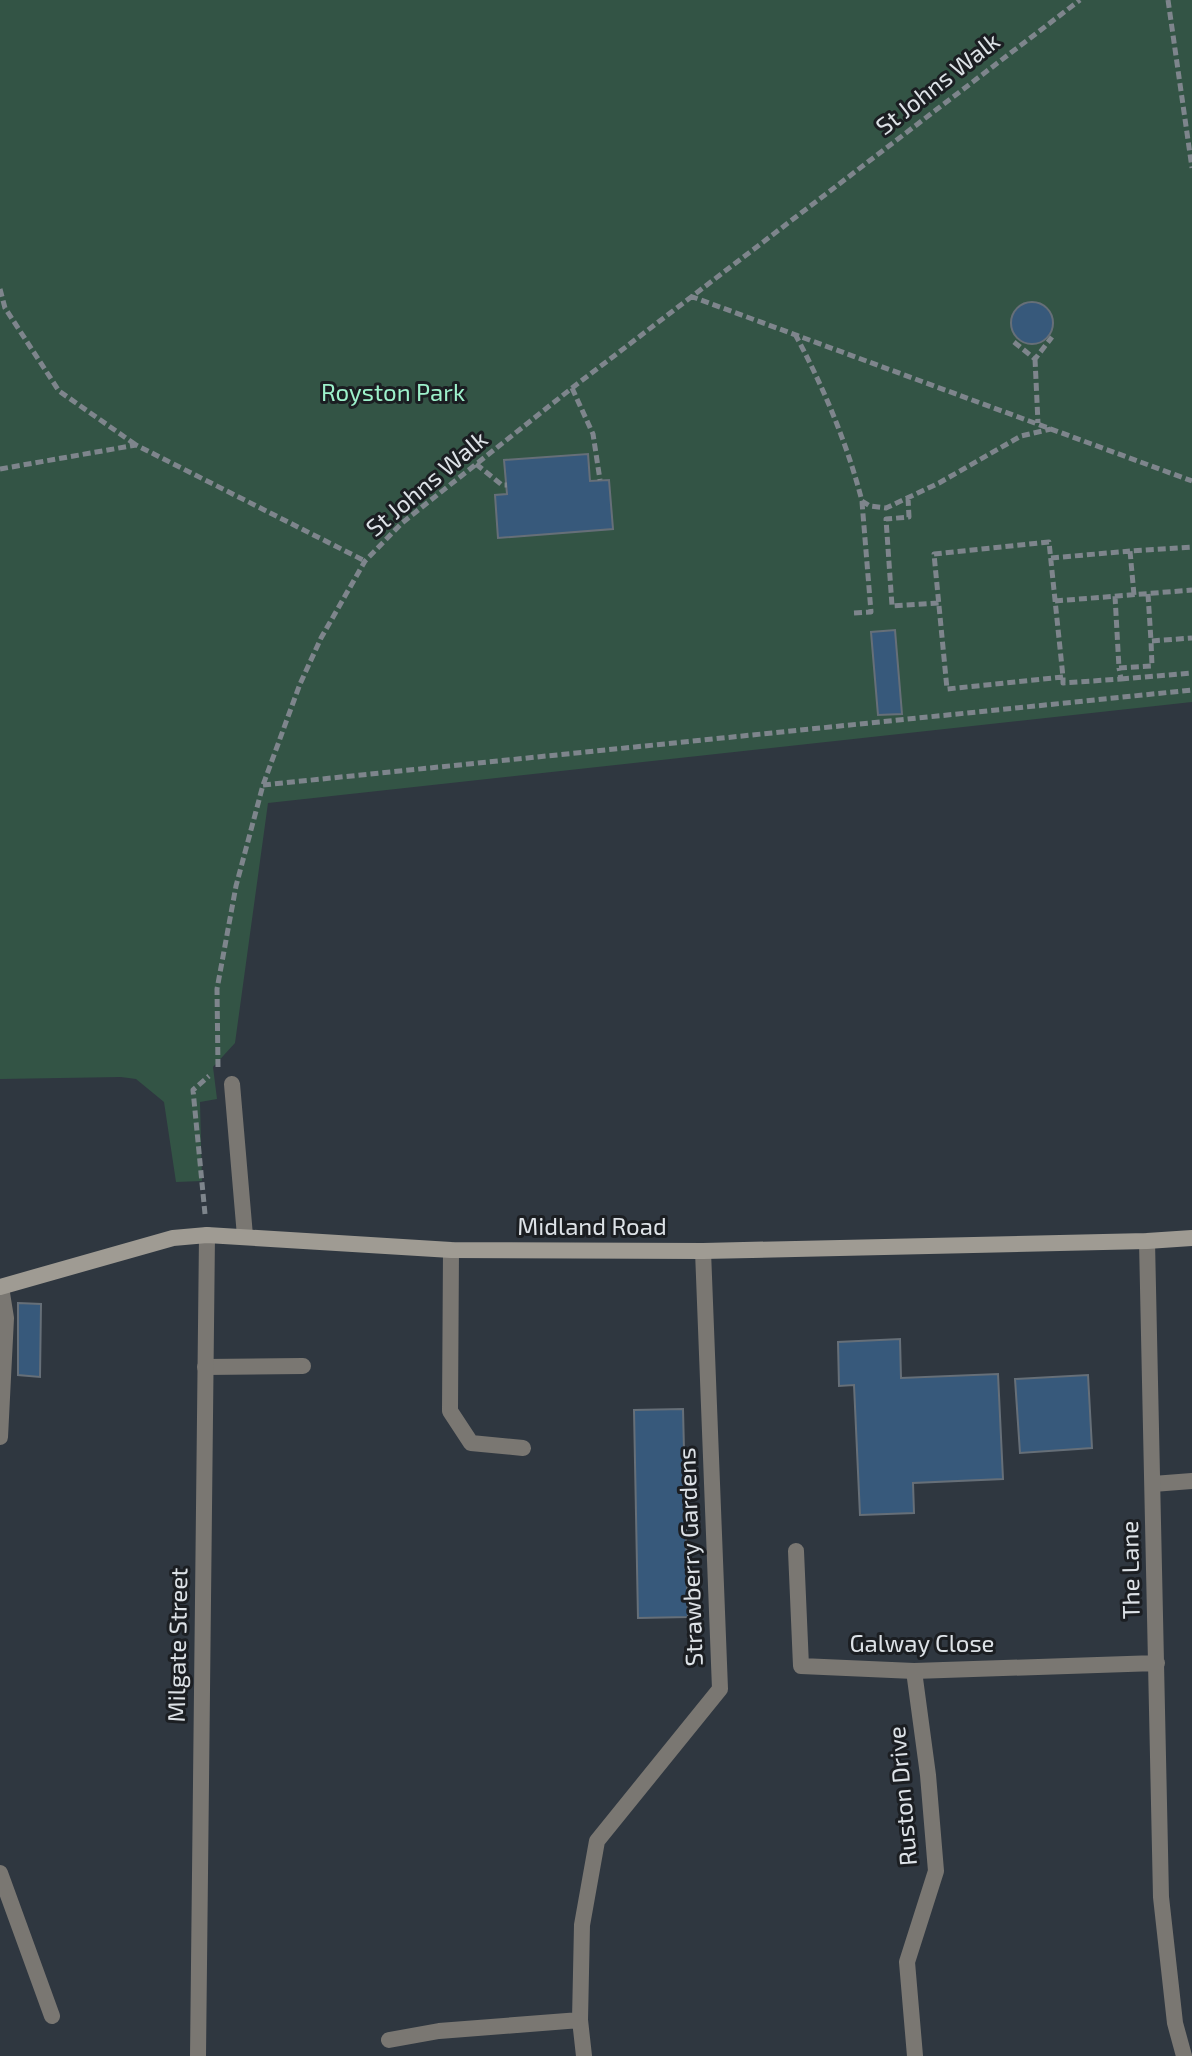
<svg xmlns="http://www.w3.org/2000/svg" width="1192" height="2056" font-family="'Exo 2',sans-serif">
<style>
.green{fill:#335445}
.building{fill:#37597b;stroke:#666f78;stroke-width:2}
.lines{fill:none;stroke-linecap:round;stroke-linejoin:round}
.path{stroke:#7e858c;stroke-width:5;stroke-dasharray:8 4;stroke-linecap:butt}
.service{stroke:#7a7772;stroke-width:16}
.minor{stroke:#7a7772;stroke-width:16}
.secondary{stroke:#9f9b93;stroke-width:16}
.labels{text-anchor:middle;stroke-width:6;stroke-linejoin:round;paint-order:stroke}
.street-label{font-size:24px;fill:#dde2e7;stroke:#1b1e22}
.park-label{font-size:24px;fill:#9df1cb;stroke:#1b1e22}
</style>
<rect width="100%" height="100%" fill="#2f3740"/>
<path class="green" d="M0 0H1192V702L268 803 235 1043 213 1067 217 1099 200 1102 202 1181 176 1182 164 1102 136 1079 121 1077 0 1079Z"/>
<path class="building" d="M1011 323a21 21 0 1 1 42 0a21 21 0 1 1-42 0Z
M588 454 590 481 609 480 613 529 498 538 495 495 507 494 504 460Z
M895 630 902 714 878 715 871 632Z
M18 1303 41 1304 40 1377 18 1375Z
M900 1339 901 1378 998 1374 1003 1479 913 1483 914 1513 860 1515 854 1385 839 1386 838 1342Z
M1088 1375 1092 1448 1020 1453 1015 1379Z
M683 1409 688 1617 638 1618 634 1410Z"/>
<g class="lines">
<path class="path" d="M1168 0 1192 168
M0 289 5 308 59 391 136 445
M690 296 1192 481
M795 334C823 386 847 443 862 501L870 506 886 508 939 483 1021 436 1051 429
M1014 342 1035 359 1052 337
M1035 359 1038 423
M572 388 593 434 600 480
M476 464 502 485H507
M0 469 136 445 365 561
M908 498 909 517 886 519 892 606 939 603
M1051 558 1130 551
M1148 594 1151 641 1192 638
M1134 595 1130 551 1192 547
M1115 596 1119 668 1152 666 1151 641
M1055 601 1192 590
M854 613 871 612 862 502
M1063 677 947 689 934 554 1049 542 1063 677V683L1121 679 1119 668
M1121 679 1192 673
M263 785 1192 690
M218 1067 217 989 236 886 263 785 300 684 321 638 365 561 402 523 572 388 1080 0
M205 1214 193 1090 209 1076"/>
<path class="service" d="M232 1084 245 1236
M205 1367 303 1366
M1153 1484 1192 1481"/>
<path class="minor" d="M1147 1241 1161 1897 1175 2023 1184 2056
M451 1250 450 1411 471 1443 523 1448
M0 1437 6 1318 1 1287
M796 1551 801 1666 914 1671 1157 1663
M914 1671 928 1775 936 1871 907 1962 915 2056
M0 1873 52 2016
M389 2040 439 2031 580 2020
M198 2056 207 1235
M584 2056 580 2020 582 1925 597 1841 720 1689 703 1251"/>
<path class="secondary" d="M0 1287 173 1238 207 1235 451 1250 703 1251 1147 1241 1192 1238"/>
</g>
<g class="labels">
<g class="street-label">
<text transform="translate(938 84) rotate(-38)" y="8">St Johns Walk</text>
<text transform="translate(427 484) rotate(-40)" y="8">St Johns Walk</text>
<text x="592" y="1235">Midland Road</text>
<text transform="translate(691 1557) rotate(-92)" y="8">Strawberry Gardens</text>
<text transform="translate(1131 1570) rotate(-91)" y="8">The Lane</text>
<text x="922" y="1652">Galway Close</text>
<text transform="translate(178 1645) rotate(-89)" y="8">Milgate Street</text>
<text transform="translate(903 1796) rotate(-95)" y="8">Ruston Drive</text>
</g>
<g class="park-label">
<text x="393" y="401">Royston Park</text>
</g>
</g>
</svg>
